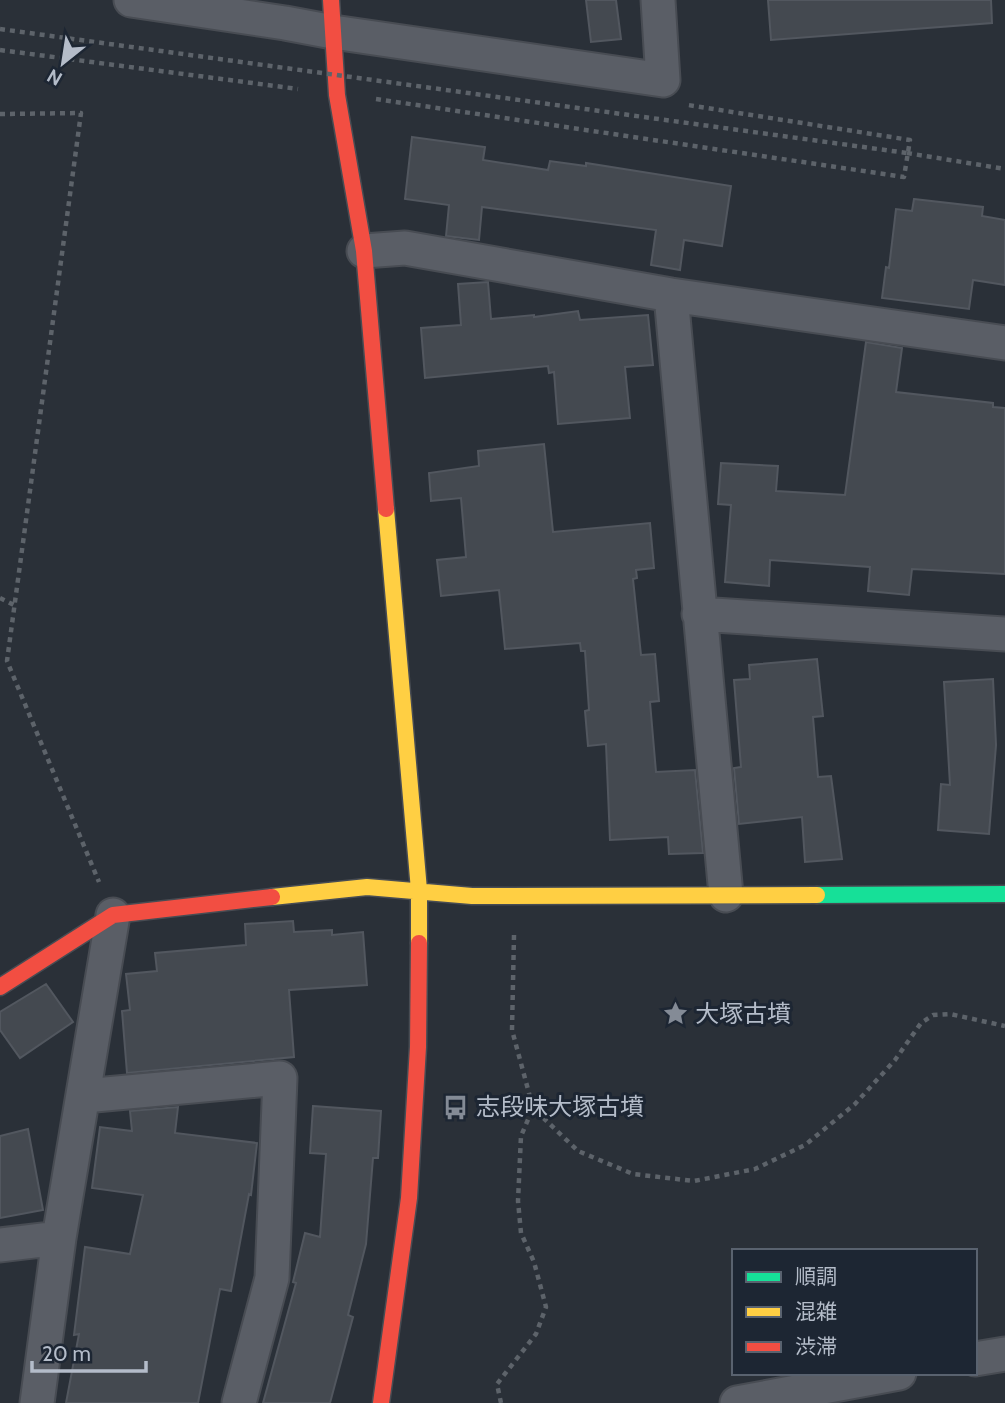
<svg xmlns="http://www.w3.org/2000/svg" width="1005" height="1403" font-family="Cabin,'Noto Sans JP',sans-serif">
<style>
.building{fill:#444950;stroke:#52575f;stroke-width:2}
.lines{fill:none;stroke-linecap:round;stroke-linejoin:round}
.street-casing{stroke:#484c53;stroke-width:37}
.fast-casing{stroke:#484c53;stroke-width:19}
.slow-casing{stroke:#484c53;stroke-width:19}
.jam-casing{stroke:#484c53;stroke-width:19}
.path{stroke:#5d636a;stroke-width:4.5;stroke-dasharray:5 5;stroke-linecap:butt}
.street{stroke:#5a5e66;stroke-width:33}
.fast{stroke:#16e098;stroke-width:16}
.slow{stroke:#ffcf43;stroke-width:16}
.jam{stroke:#f24e42;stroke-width:16}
.path-bridge{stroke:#5d636a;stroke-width:4.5;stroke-dasharray:5 5;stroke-linecap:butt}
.labels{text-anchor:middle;stroke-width:6;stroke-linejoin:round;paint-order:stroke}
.poi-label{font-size:24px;fill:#b4bcc9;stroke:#1d2633;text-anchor:start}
</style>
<rect width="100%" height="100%" fill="#2a3038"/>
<path class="building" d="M586 0H616L621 39 591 42Z
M768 0H991L992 23 771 40Z
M412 137 485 147 483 160 548 170 550 161 586 166V163L731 186 722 246 684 240 680 270 651 265 656 230 482 207 479 240 446 236 449 205 405 199Z
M914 199 983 207 982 216 1005 220V285L973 280 969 309 882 298 886 267 889 268 896 209 912 211Z
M488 282 491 319 534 315V317L578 311 580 320 648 315 653 365 625 367 630 418 558 424 554 372 549 373 548 366 425 378 421 328 461 325 458 284Z
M866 342 902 348 896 392 993 403V407L1005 408V574L912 569 909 595 868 591 870 567 770 560 769 586 725 582 731 505 718 504 721 463 778 466 776 491 845 495Z
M544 444 553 532 650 523 654 568 636 570 637 578 633 579 641 655 655 654 659 701 650 702 656 772 695 770 703 853 669 854 668 837 610 840 606 744 588 746 585 711 589 710 585 651H581L580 643 505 649 499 590 441 596 437 560 466 557 461 498 431 501 429 473 479 466 478 451Z
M817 659 823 716 813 717 818 777 831 776 842 859 805 862 802 817 739 824 734 768 741 767 734 680 750 679 749 665Z
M993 679 996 745 989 834 938 830 941 784 950 785 944 682Z
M293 921 294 932 332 930V935L363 932 367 985 289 990 294 1057 127 1073 122 1011 130 1010 126 974 157 971 155 953 246 945 245 924Z
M46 984 73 1022 20 1058 0 1030V1012Z
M313 1106 381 1111 378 1158H373L366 1244 348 1315 353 1317 330 1403H263L296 1283 293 1282 305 1233 320 1237 326 1154 310 1153Z
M178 1107 175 1133 257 1143 251 1195 249 1194 231 1291 220 1289 198 1403H66L79 1334 74 1335 85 1247 130 1254 143 1195 92 1188 100 1127 132 1131 130 1111Z
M28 1129 43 1210 0 1218V1136Z"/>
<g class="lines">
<defs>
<path id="street" d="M131 0 285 23 333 32 663 80 658 0
M364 251 405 248 671 295 1005 343
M671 295 726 895
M699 614 1005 634
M84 1096 280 1078 272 1278 239 1403
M0 1245 59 1238
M975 1359 1005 1354
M37 1403 59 1238 113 915
M737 1403 899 1373"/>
<path id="fast" d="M817 895 1005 894"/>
<path id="slow" d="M386 509 419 890V943
M272 897 367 887 472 896 817 895"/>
<path id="jam" d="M331 0 337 95 364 251 386 509
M0 987 113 915 272 897
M381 1403 409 1198 418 1047 419 943"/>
</defs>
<use href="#street" class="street-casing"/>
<use href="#fast" class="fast-casing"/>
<use href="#slow" class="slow-casing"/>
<use href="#jam" class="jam-casing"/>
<path class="path" d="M0 50 298 89
M376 99 904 177 910 140 688 105
M0 114 81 113 7 661 99 882
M907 153 1005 169
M0 598 14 605
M514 935 512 1030 533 1108 578 1151 633 1174 694 1181 755 1169 805 1145 855 1104 895 1060 921 1023 933 1015 950 1014 1005 1026
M501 1403 497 1384 536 1334 546 1307 534 1262 521 1233 518 1201 521 1136 533 1108"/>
<use href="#street" class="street"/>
<use href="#fast" class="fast"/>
<use href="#slow" class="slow"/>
<use href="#jam" class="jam"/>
<path class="path-bridge" d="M0 29 907 153"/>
</g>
<defs>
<symbol id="sight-bare" viewBox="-9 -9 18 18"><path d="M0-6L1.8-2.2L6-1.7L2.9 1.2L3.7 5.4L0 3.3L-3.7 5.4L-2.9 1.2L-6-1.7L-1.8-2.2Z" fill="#848b96" stroke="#1d2633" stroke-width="2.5" paint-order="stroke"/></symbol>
<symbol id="bus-bare" viewBox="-9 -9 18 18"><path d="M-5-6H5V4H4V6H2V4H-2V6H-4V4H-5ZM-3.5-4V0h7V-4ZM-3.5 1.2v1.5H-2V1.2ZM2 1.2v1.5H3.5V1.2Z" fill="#848b96" stroke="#1d2633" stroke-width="2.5" paint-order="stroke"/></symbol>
</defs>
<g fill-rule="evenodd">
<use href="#sight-bare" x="658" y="996" width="35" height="35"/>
<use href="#bus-bare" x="438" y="1090" width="35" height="35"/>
</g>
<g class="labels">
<g class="poi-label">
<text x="695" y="1022">大塚古墳</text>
<text x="476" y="1115">志段味大塚古墳</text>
</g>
</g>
<rect x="732" y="1249" width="245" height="126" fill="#1d2633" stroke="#59626f" stroke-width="2"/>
<rect x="746" y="1272" width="35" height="10" fill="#16e098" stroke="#59626f" stroke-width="2"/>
<text x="795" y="1284" font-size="21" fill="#b4bcc9">順調</text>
<rect x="746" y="1307" width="35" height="10" fill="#ffcf43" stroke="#59626f" stroke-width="2"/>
<text x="795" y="1319" font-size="21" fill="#b4bcc9">混雑</text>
<rect x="746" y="1342" width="35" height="10" fill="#f24e42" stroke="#59626f" stroke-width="2"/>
<text x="795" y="1354" font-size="21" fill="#b4bcc9">渋滞</text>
<g transform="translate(63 63) rotate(210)" stroke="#1d2633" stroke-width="5" paint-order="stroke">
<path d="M0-5L12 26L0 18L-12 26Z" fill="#b4bcc9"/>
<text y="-10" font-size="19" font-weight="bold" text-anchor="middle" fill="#b4bcc9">N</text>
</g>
<path d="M32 1361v10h114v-10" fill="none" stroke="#b4bcc9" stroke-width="3.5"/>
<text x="42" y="1361" font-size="21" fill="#b4bcc9" stroke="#1d2633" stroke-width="5" paint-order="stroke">20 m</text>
</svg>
